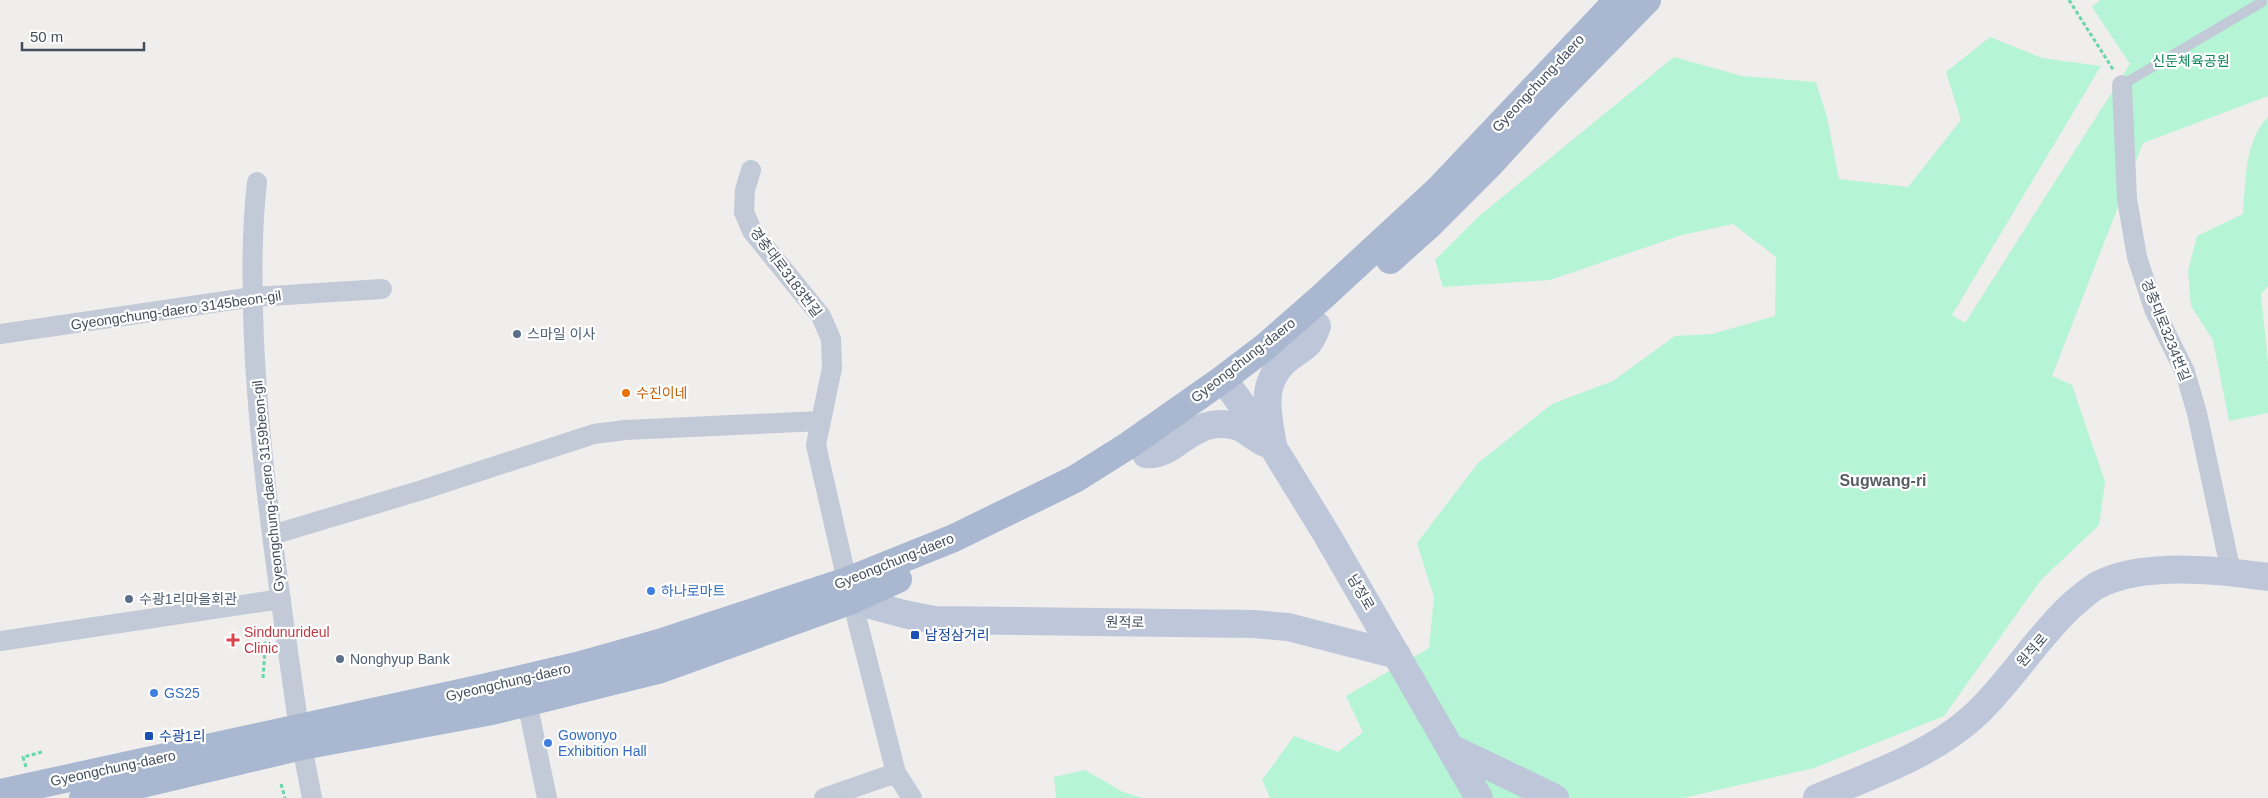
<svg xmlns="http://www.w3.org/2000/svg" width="2268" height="798" font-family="Helvetica,'Noto Sans KR',sans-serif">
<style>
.green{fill:#b5f4d4}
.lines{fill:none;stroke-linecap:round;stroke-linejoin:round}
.path{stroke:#69d6ad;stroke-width:3;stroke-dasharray:4 2.5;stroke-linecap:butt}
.lane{stroke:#c1cad6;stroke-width:10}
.street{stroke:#c1cad6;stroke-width:20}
.secondary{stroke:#bdc7d9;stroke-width:28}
.primary{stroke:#a9b8d0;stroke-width:28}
.service-dot{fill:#5c6f8a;stroke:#fff;stroke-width:2}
.food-dot{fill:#e8710a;stroke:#fff;stroke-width:2}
.shop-dot{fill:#3f7fe0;stroke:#fff;stroke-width:2}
.transit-dot{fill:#1a4fb4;stroke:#fff;stroke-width:2}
.health-dot{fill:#e0444e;stroke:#fff;stroke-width:2}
.labels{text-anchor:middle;stroke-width:4.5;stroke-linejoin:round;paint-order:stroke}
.park-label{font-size:14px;fill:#0c8657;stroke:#fff}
.street-label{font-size:14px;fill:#434e5d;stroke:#fff}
.service-label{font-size:14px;fill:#4e5e75;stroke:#fff;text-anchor:start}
.food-label{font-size:14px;fill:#c56008;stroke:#fff;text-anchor:start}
.shop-label{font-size:14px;fill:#366cbe;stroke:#fff;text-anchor:start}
.health-label{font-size:14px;fill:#be3a42;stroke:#fff;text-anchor:start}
.transit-label{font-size:14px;fill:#164399;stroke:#fff;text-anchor:start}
.quarter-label{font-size:16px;font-weight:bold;fill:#595c63;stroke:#fff}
</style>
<rect width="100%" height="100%" fill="#f0eded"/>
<path class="green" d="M2100 0H2268V96L2143 143 2052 376 2072 385 2105 482 2099 525 2041 580 1944 716 1814 768 1683 798H1270L1262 780 1294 736 1338 752 1363 732 1346 696 1429 648 1434 597 1417 543 1478 463 1552 404 1613 381 1675 336 1712 334 1775 316 1776 257 1733 224 1682 235 1550 280 1443 287 1435 260 1478 217 1674 57 1742 76 1816 82 1827 117 1839 179 1908 187 1961 120 1946 72 1990 37 2042 58 2101 66 1952 315 1965 323 2130 64 2092 7Z
M2268 117V286L2261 294 2268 363V413L2229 421 2213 340 2191 306 2188 271 2197 236 2243 214C2246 182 2244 141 2268 117Z
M1085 770 1123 792 1143 798H1056L1054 777Z"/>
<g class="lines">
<path class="path" d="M2069 0 2114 71
M263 678 266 634 267 633
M26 767 23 757 42 752
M281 784 285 798"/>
<path class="lane" d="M2122 85 2262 2"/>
<path class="street" d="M2122 85 2127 199 2137 257 2154 309 2185 372 2197 413 2231 572
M751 170 745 190 744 212 752 231 821 316 831 339 832 368 816 445 847 581
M257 182C251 235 252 288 254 341 260 471 281 600 299 729
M0 334 253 297 382 289
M272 535 422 490 594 434 625 430 821 421
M852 600 896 773 912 798
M0 641 281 599
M527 702 547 798
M302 746 312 798
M824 798 896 773"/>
<path class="secondary" d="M1223 379 1273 447 1327 535 1479 798
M1273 445C1267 412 1259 380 1290 357 1306 345 1310 346 1317 326
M1146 454C1178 457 1192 412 1239 427 1245 429 1256 439 1265 443
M848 585 852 600 904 614 934 620 1253 624 1288 627 1397 655
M1451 748 1555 798
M1817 798C1871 775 1930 756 1974 716 2010 683 2036 638 2072 605 2079 599 2088 591 2096 586 2141 561 2219 570 2268 577"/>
<path class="primary" d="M1390 260 1428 226 1491 163 1547 102 1647 0
M0 793 483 688 577 666 659 643 847 581 954 538 1075 479 1129 445 1223 379 1265 347 1322 297 1440 188 1618 0
M83 798 302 746 492 711 658 670 852 600 898 579"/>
</g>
<g class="service-dot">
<circle cx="517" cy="334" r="5"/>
<circle cx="129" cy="599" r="5"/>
<circle cx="340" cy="659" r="5"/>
</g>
<circle class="food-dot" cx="626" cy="393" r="5"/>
<g class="shop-dot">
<circle cx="651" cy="591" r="5"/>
<circle cx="154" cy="693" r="5"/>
<circle cx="548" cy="743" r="5"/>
</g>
<g class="transit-dot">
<rect x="910" y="630" width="10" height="10" rx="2.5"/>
<rect x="144" y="731" width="10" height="10" rx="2.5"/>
</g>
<path class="health-dot" d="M230.5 632.5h5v5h5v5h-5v5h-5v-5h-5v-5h5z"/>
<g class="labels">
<g class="park-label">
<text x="2191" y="66">신둔체육공원</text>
</g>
<g class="street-label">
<text transform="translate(1538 83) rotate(-47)" y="5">Gyeongchung-daero</text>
<text transform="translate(786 272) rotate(53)" y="5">경충대로3183번길</text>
<text transform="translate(176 310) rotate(-8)" y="5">Gyeongchung-daero 3145beon-gil</text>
<text transform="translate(2166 330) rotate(68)" y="5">경충대로3234번길</text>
<text transform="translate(1243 360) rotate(-38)" y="5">Gyeongchung-daero</text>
<text transform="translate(268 486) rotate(-96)" y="5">Gyeongchung-daero 3159beon-gil</text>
<text transform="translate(894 561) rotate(-22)" y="5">Gyeongchung-daero</text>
<text transform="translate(1361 592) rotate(60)" y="5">남정로</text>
<text transform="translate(1125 622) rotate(1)" y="5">원적로</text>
<text transform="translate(2032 650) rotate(-49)" y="5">원적로</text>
<text transform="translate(508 682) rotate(-13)" y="5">Gyeongchung-daero</text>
<text transform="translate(113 768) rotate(-12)" y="5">Gyeongchung-daero</text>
</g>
<g class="service-label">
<text x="527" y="339">스마일 이사</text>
<text x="139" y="604">수광1리마을회관</text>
<text x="350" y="664">Nonghyup Bank</text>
</g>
<g class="food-label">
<text x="636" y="398">수진이네</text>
</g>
<g class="shop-label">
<text x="661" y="596">하나로마트</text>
<text x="164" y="698">GS25</text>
<text x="558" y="740">Gowonyo<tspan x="558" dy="16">Exhibition Hall</tspan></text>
</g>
<g class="health-label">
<text x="244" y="637">Sindunurideul<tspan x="244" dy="16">Clinic</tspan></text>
</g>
<g class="transit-label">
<text x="925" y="640">남정삼거리</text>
<text x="159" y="741">수광1리</text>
</g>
<g class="quarter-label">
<text x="1883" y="486">Sugwang-ri</text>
</g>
</g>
<path d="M22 42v8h122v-8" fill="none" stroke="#434e5d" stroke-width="2.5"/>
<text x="30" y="42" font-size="15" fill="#434e5d" stroke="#ffffff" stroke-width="4" paint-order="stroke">50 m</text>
</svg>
